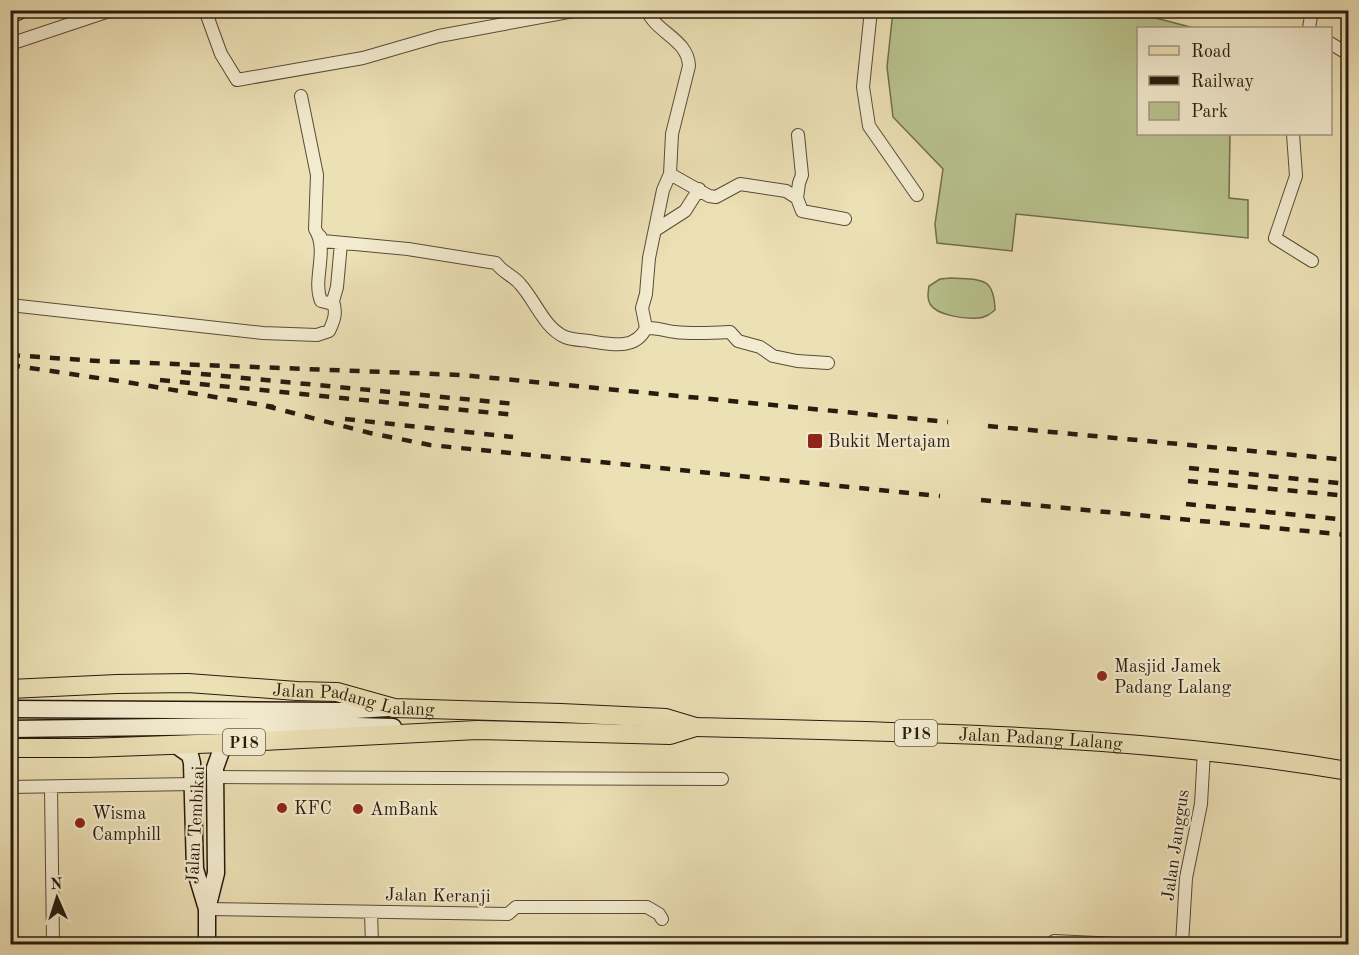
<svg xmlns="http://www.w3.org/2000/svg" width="1359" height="955" font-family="'Old Standard TT',serif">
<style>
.green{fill:#b8c28d;stroke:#706e4e;stroke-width:1.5}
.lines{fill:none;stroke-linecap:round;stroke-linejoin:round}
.street-casing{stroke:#594c38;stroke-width:14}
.secondary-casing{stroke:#281b0e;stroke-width:19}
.primary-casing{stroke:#281b0e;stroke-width:20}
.street{stroke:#f3ebcf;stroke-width:12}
.secondary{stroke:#f3ebcf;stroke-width:16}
.primary{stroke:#ece0b5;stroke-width:18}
.rail{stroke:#281b0e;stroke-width:4.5;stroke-dasharray:10 10;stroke-linecap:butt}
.poi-dot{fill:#8f2418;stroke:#f3ebcf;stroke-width:2}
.labels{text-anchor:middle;stroke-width:4.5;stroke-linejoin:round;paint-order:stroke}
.shield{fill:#f3ebcf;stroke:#655948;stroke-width:1.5}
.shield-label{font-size:16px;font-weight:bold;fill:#281b0e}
.poi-label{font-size:18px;fill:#281b0e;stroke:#f3ebcf;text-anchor:start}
.street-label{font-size:18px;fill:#281b0e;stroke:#f3ebcf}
</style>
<rect width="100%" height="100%" fill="#ece0b5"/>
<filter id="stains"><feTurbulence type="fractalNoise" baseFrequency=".00333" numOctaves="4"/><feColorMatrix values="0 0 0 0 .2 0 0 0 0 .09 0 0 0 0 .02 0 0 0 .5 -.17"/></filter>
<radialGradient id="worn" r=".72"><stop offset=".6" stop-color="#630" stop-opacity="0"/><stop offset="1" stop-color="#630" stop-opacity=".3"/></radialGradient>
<path class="green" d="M893 11H1129L1194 28H1138V134H1230L1229 198 1248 200V238L1016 214 1012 251 937 243 935 224 943 169 893 117 887 67Z
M951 278C981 280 994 276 995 310 990 314 985 318 978 318 966 319 937 316 930 304 927 298 928 293 929 286L940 279Z"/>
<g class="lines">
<defs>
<path id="street" d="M205 10 221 54 237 80 363 58 439 36 579 10
M871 10 863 87 869 126 917 195
M1309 28 1312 10
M1330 43 1348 54V57
M10 44 112 10
M301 96 317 175 315 229C329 251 312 279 321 301L329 303 333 301 337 287 341 243
M1293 134 1296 176 1275 238 1312 261
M798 135 802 175 799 183 797 198 802 211 845 219
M670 174 709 196 716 197 740 184 786 191 797 198
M657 229 685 211 699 189
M320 236 323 241 408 249 496 263C504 274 513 275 520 284 535 300 544 328 565 337 572 340 582 340 589 341 610 344 635 351 646 328L642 308 646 294 649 258 663 190 670 174 672 134 689 66C688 39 656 33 647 10
M10 305 263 333 317 335 329 331C334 321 337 313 333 301
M646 328C656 327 665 331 675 332 693 334 711 333 730 332L738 341 760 347 773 356 797 361 828 363
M215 777 722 779
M10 787 193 784
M51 787 53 944
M207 909 508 914 516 907H647L659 914 662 919
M371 912 372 944
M1054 941 1117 944
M1182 944 1186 878 1201 804 1204 751"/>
<path id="secondary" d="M10 709 339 711 388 708
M10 729 320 725 393 727
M176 745 190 755 192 763 195 869 207 909V944
M207 909 216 873 215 768 224 743"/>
<g id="primary">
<path d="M10 14 19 10"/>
<path id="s1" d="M10 689 117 684 188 683 297 691 337 692 394 708 561 713 666 718 696 727C914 732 1133 734 1348 771"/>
<path d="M10 748H88L224 743 477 730 670 735 696 727"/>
</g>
</defs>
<use href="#street" class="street-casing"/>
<use href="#secondary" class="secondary-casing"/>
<use href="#primary" class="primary-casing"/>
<use href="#street" class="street"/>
<use href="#secondary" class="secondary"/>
<use href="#primary" class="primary"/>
<path class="rail" d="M10 355 98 361 462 375 948 422
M10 365 132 383 274 407
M181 372 516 404
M160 380 515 415
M266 406 370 433 430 445 940 496
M345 419 513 437
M988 426 1348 460
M1189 468 1348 484
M1188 481 1348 496
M981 500 1348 535
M1186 504 1348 520"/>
</g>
<g class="poi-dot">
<rect x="807" y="433" width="16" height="16" rx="3"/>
<circle cx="1102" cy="676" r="6"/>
<circle cx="282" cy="808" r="6"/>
<circle cx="358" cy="809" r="6"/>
<circle cx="80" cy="823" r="6"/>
</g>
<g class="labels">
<g class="shield">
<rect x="895" y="720" width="42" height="26" rx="4.5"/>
<rect x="223" y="729" width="42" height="26" rx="4.5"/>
</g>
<g class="shield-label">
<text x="916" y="739">P18</text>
<text x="244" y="748">P18</text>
</g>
<g class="poi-label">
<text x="828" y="447">Bukit Mertajam</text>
<text x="1114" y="672">Masjid Jamek<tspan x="1114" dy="21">Padang Lalang</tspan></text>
<text x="294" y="814">KFC</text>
<text x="370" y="815">AmBank</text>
<text x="92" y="819">Wisma<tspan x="92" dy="21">Camphill</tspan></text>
</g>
<g class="street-label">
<text dy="6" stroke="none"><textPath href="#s1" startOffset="345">Jalan Padang Lalang</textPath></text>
<text dy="6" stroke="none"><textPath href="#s1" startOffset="1035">Jalan Padang Lalang</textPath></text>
<text transform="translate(195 825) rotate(-87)" y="6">Jalan Tembikai</text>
<text transform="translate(1175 845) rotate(-82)" y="6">Jalan Janggus</text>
<text transform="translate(438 895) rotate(1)" y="6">Jalan Keranji</text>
</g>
</g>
<rect width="1359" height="955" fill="none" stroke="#ece0b5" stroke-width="36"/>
<rect x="12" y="12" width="1335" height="931" fill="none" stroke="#281b0e" stroke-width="3"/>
<rect x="18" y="18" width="1323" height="919" fill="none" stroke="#281b0e" stroke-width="1.5"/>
<rect x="1137" y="27" width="195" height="108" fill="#f3ebcf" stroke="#a29882" stroke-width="1.5"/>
<rect x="1149" y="46" width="30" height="9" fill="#ece0b5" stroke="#a29882" stroke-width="1.5"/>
<text x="1191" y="57" font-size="18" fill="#281b0e">Road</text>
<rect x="1149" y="76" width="30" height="9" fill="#281b0e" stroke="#a29882" stroke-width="1.5"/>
<text x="1191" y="87" font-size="18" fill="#281b0e">Railway</text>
<rect x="1149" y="102" width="30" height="18" fill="#b8c28d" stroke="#a29882" stroke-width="1.5"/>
<text x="1191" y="117" font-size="18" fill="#281b0e">Park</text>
<g transform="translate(57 898) rotate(357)" stroke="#f3ebcf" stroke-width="4.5" paint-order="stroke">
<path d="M0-4.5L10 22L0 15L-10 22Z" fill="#281b0e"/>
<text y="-9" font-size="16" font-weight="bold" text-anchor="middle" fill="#281b0e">N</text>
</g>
<rect width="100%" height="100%" filter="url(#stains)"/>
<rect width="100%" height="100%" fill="url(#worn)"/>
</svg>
